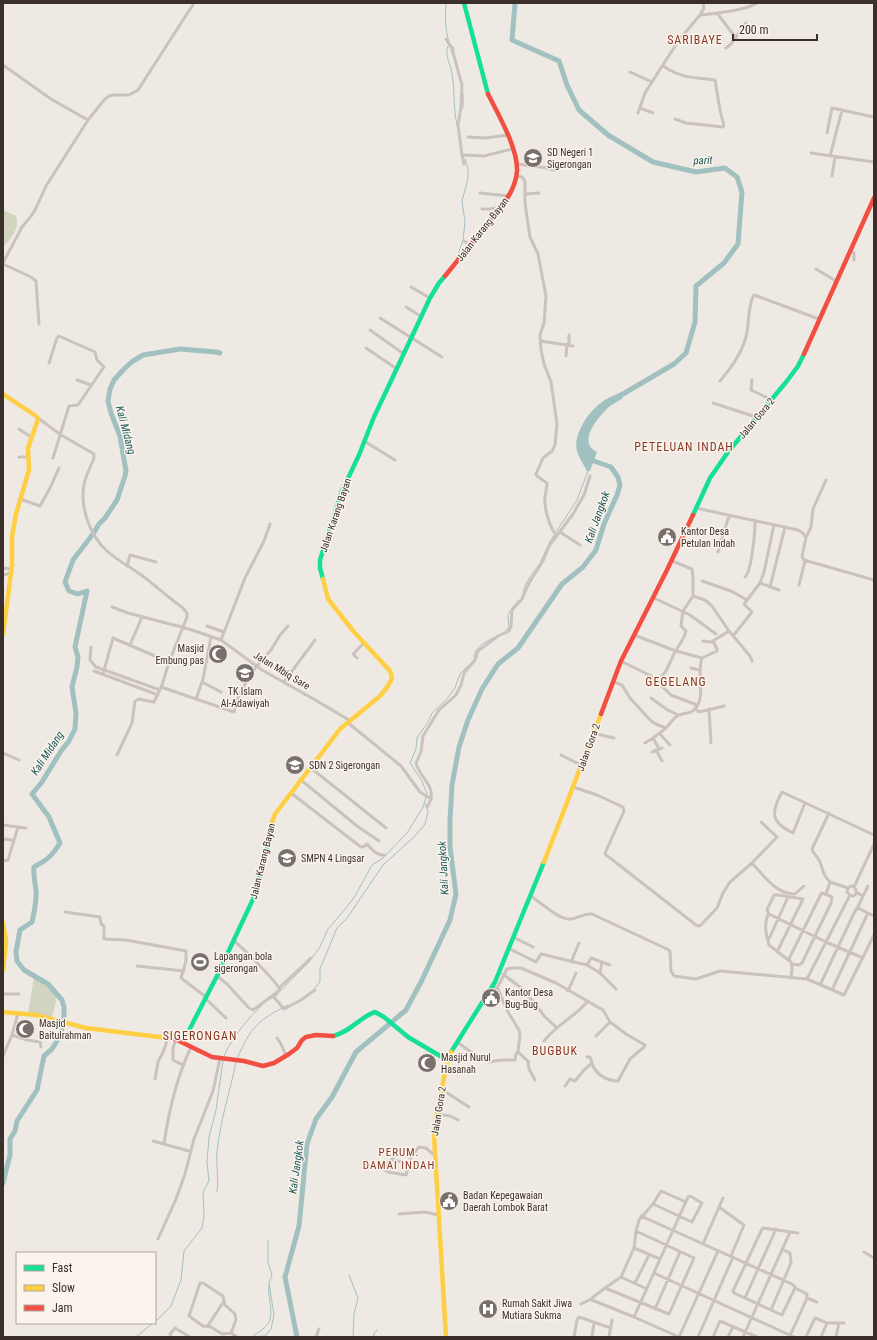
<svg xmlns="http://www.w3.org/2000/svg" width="877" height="1340" font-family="'Roboto Condensed',sans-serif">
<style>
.green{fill:#d1d4bf}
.water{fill:#a1c1c0}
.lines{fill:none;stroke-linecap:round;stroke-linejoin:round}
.stream{stroke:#a1c1c0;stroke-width:1}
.river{stroke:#a1c1c0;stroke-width:5}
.street{stroke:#c9c2bd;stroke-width:3}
.fast{stroke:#16e098;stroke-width:4.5}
.slow{stroke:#ffcf43;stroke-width:4.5}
.jam{stroke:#f24e42;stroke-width:4.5}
.labels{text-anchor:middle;stroke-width:3;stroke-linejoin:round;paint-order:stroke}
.poi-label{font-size:10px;fill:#3a2f2b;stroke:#faf4ed;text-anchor:start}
.street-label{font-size:10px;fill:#3a2f2b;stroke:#faf4ed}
.water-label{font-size:11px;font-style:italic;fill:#205a5b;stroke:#faf4ed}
.neighbourhood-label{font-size:11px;letter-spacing:1px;fill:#883824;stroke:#faf4ed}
.quarter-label{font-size:12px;letter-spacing:1px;fill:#883824;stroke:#faf4ed}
</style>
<rect width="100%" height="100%" fill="#efe9e4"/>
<path class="green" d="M3 210 16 216C20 229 11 239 3 247Z
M34 977 48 985 57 997 52 1018 28 1013Z"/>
<path class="water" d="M621 392 623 394V398C619 401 614 403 610 406 599 416 576 442 597 452L590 471H587C584 465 579 458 577 451 573 434 588 412 602 402 607 398 615 395 621 392Z"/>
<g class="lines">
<path class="stream" d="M446 3C445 17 445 29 449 42
M451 45 454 48V52
M448 46C444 56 451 64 452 74 455 91 453 108 457 125
M463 94V108
M457 258 463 240 465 222 462 201 468 179V168L465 159
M556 532 577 500 588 471
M523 593C526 579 533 574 540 563 545 553 548 544 554 535
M512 608 519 600
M506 630 509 628 508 615 510 611
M474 657C475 647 485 642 493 638
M312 958 320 947 328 929 346 908 355 896 372 865 383 858 407 833 423 807 427 794 422 781 410 763 416 749 417 738 428 722 432 713 446 700 455 688 460 674 472 662
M314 989 320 982V969L337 928 347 918 383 865 414 837 425 824 428 812 426 806 425 804
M281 990 310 961
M271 999 278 994
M224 1057C228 1042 251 1015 263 1004
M237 1059C250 1028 258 1020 288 1005
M217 1192C219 1178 216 1165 217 1152 220 1121 230 1092 236 1062
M349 1275 358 1298 354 1314 353 1337
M155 1322 171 1306 181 1280 184 1251 202 1228 204 1216 203 1192 209 1181 207 1162 209 1137 216 1110 223 1060
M265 1336 271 1329 274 1315 269 1283 272 1275 268 1262V1240
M136 1337 153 1323
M252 1337C269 1325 273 1323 270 1301 269 1295 268 1291 269 1285
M373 1337 374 1334 377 1330"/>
<path class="river" d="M515 3 512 40 559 61 567 85 579 110 608 135 653 162 696 172 725 168 737 177 742 192 738 244 724 263 696 286 695 322 686 353 674 364 623 394
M3 1183 10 1155V1139L15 1131 17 1121 37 1090 44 1056 52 1049 57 1041 61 1033 64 1016V1007L62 1000 48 984 24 970 17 961 16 952 20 930 32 922C34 912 37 901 36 890 35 882 33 875 34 867 47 860 52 856 60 843L49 817 32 794 42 782 61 751 69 741 75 729 76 713 72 687 77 667 78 657 75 647 87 591 78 594 69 591 65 582 73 560 93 534 99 524 105 518 117 500 125 476 126 471 120 436 111 413 108 401 110 389 114 380 124 369 133 361 143 355 180 349 216 352 220 353
M297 1337 285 1277 299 1226 307 1144 316 1119 332 1097 356 1052 406 1010 422 980 450 920 456 894 450 847V820L452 785 459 747 468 720 482 689 498 664 518 648 562 584 583 567 596 550 604 524 617 495 620 485 618 477 611 467 594 461"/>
<path class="street" d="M703 3 704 8 700 15C713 14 747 10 757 3
M717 13 736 38
M446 39 452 49 462 85 461 107 458 125 462 155
M726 48 731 44 746 23
M3 65 51 99 88 120
M663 66C683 79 693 77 715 80L720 110 724 126 723 127 686 123 675 119
M630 72 652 82
M640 108 653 113
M638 113 645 93 657 74 679 40 700 15
M827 133 832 108 874 117
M468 137 486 138 508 135
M811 153 874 162
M830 156 842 110
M464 164 462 155 484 156 512 149
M517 164 548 168 552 170H557
M516 176 522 177 525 181V203L530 237 538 254 546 296 544 323 540 335 541 350 544 364 551 382 557 424 555 445 552 451 543 458 536 474 537 476 547 483C547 487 546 491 545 496 544 508 549 527 557 536
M832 176 835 157
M480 193 509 196
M525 194 539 193
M482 209H490L501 207
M464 241 471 245
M850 250 854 253V260
M3 263 22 227 32 215 36 208 46 186 88 120 104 100 109 96 113 95H129L138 90 194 3
M3 264 31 277 36 281 39 324
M816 269 836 281
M411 287 430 298
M406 307 422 317
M380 318 442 357
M370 330 404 354
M541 341 573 346
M569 345V335
M366 348 397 369
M566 356 567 344
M49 363 57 338 59 336 95 352 97 360 104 367 78 405 69 406 53 458
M77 380 91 385
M752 380 751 390 772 400
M720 381C732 367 744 350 747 332 749 320 748 305 754 295L819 319
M713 403 756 417
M38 418 61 435 94 454V458C91 466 86 475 84 484 80 506 89 535 107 551 118 561 132 568 144 577 157 587 169 598 183 608L187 613V617L169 662 113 638 103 674
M19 429 31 437
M364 441 395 460
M19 457H29
M20 499 40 506 50 488 59 468
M696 508 798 530 803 533 806 538 802 556 804 560 874 580
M560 532 580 545
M806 537 811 527 813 509 826 480
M718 552 728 519 730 515
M127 566 130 555 156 562
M3 568 11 569
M3 575 11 573
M745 577C752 570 755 532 755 520
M702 581 731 591 747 600
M760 583 764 572 774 525
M799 585 805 561
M770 587 785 527
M693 596 705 600 712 606 729 631 750 656 752 661
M654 598 690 615 716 634
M112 607 128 613 189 629 221 640 262 670 317 701 349 720
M207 626 224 632
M634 635 676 651 702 658 717 651V649L713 641 729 631
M733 636 752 612 744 604 760 583 779 590
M221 640 245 578 264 541 270 524
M703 641 710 642 713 641
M130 645 142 617
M91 647 90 660 96 667 160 690
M357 658 353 654 364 643
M621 661 651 676 671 695 697 705
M691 668 699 670
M94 671 158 695
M613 680 614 682 622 685 630 698 651 721 656 724 666 728C670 724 674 717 679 715 684 713 690 714 694 710 707 697 696 674 702 658
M202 682 221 692
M284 682 315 640
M657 682 666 671 674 654 684 637 686 631 681 626 683 611 693 596V577L692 569 672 561
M161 687 196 699 203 679 211 637
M651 698 666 709 678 715
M196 699 234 712 239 696 246 682 256 667 271 650 280 635 288 626
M695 708 699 712 724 706
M709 709 711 743
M347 722 401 766 420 792 431 799
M593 733 614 738
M660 734 670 745
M645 743 653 738
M659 749 653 738 666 728
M656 750 662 761
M652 752 662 748
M3 753 19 760
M117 755 132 723 135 701 139 699 154 702 162 685 169 662
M561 755 581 765
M311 768 386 828
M301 780 357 826 379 841
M573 787 597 795 623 807 624 811 606 851 605 854 696 925 700 926 717 908 723 893 730 882 752 863 777 837 761 822
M291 793 361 847H363L367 844C371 849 377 856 384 855
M805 803 793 833C770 822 771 812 782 792L874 835
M427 807C440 788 420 779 416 763L421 752 423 736 439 710 456 695 461 685 464 673 475 660 478 651 498 636 509 631 511 626 512 610 522 599 529 583 543 561 549 546 573 514 584 495 590 476
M829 813 812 849C813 854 817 856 819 860 824 869 821 874 830 882
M3 825 26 828
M3 840 7 839 14 841
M3 861 8 860 18 827
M752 863C764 876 776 894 795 894L804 886
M854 887 874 844
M856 892 863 896 857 909
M826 894 830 882 848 888
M531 896C541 903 561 921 571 919 579 918 584 913 592 914L667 949 670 951 671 971 674 976 696 979 720 971 807 979 850 895 853 896 856 894V890L854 887 851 886 848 888 847 892 850 895
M863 896 868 886
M65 912 100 917 101 924 104 926V939L126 940 186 951V961L181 978 206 997
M769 914 767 910 774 895H778L803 899 777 952
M515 938 533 947
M769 939 788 897
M510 949 536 962 541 954 587 965 600 973 616 989
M789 959 821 894 822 893 832 897 831 903 802 963 799 965 792 964
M571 962 579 943
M587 965 591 958 610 965
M137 966 184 971
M600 973 602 962
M217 976 227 984 249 1008 253 1010 280 990C278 983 241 946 234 941
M791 978 792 968 791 962 769 945C766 935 763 922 769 914L826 942 863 958
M807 979 844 995 874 935
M820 985 856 909H860L874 916
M279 988 311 958
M497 988 504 975 503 974
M832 990 868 913
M568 991 576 973
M3 994H19
M273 996 284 1009 301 1000 315 990
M205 998 226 1018
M556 1027 545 1017 524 990 504 975 507 969 512 968H521L556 983 603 1010 610 1022 626 1034 645 1045 644 1047 630 1059 618 1081C607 1081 595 1074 592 1063L584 1070 575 1081 570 1079 565 1086
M12 1035 27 1040 40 1042 41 1047
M596 1036 610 1022
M277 1038 281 1044 286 1056
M176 1039 173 1048V1060L183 1065
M544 1041C557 1024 576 1016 587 1002
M457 1042 468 1050 489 1062 502 1060H515L516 1054 518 1052 520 1035 519 1030 508 1012 498 989 492 986
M518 1052 529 1062
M3 1056 12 1035 18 1013
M587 1057H590L592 1063
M528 1061 529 1069 535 1080
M155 1079 158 1062 164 1050 168 1037
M441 1089 469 1107
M437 1114 450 1116 458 1120
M153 1141 189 1151
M164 1144C169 1109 176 1079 191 1047
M411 1157 400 1150 383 1169 388 1172 406 1175 411 1157 419 1147 426 1148 434 1155
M391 1160 409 1163
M719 1207 723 1198
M399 1214 425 1212 438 1215
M641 1216 792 1284 795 1287V1288L807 1294V1298L817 1302
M636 1231 639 1220 653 1204 661 1191 686 1202
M158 1239 176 1199 185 1174 194 1139 213 1091 220 1058
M703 1244 719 1207 744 1225 731 1256
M864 1252 874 1258
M654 1273 794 1337
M621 1277 634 1248
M635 1283 649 1255
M605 1288 592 1298V1300L634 1317 679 1337
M795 1288 782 1315 734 1293 733 1291 762 1229 763 1228 798 1233
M647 1289 621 1277 605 1288 669 1314 694 1258 636 1231 634 1248 660 1259
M745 1298 776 1229
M581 1304 591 1299
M655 1309 680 1252
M771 1310 791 1263 790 1253 782 1249
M634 1317C652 1277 670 1237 688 1197L690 1196 702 1203 692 1222 653 1204
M207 1327 224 1301
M231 1333 222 1334 211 1327 203 1326 189 1316 200 1283H203L223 1296 225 1305 235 1314 236 1320 231 1333 237 1337
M790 1336 807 1298
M171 1337 170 1334 175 1328 190 1337
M260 1337H265
M316 1337 319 1329
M574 1337 577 1320 579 1317 611 1328
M592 1337 594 1323
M609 1337 612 1320
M679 1337 718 1251
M698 1337 733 1257
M713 1337 720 1321 757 1337
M728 1337 733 1326
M743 1337 790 1232
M806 1337 815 1318 827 1323
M821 1337 827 1323H844
M836 1337 839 1323"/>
<path class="fast" d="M464 3 488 94
M693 515 710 478 728 452 787 381 798 366 804 354
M323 579 320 568V560L342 491 359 455 374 417 430 298 439 283 445 276
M333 1036C349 1033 360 1017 375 1012L384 1017 408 1037 447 1060
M183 1042 217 976 254 897 268 844
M451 1052 495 982 544 862"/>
<path class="slow" d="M3 394 36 416 38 419 28 448 29 470 16 514 12 536V565L3 634
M268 844 272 822 275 814 340 729 380 696 388 686 392 678 390 671 354 632 328 599 323 579
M544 862 601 714
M3 923 6 941 3 970
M3 1012 36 1015 86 1028 175 1039
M446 1337 434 1136 435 1124 448 1057 451 1052"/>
<path class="jam" d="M445 276 501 207C509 197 516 184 517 171 518 148 498 114 488 94
M804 354 874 198
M601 714 621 661 667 570 693 515
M175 1039 212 1057 244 1061 263 1066 274 1063 289 1054 297 1048 302 1040 306 1037 316 1035 333 1036"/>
</g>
<defs>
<symbol id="school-disc" viewBox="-11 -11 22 22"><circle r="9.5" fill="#79706c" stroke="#faf4ed"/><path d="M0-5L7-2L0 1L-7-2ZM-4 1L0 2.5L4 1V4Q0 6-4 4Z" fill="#fff"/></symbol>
<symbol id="civic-disc" viewBox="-11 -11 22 22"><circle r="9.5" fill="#79706c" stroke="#faf4ed"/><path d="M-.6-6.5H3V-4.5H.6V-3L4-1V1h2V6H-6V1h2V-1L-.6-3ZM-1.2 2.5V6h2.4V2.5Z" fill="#fff"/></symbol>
<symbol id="mosque-disc" viewBox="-11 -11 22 22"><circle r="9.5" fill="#79706c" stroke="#faf4ed"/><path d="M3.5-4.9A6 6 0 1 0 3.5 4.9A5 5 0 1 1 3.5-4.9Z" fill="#fff"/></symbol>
<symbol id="stadium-disc" viewBox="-11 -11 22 22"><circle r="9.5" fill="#79706c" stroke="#faf4ed"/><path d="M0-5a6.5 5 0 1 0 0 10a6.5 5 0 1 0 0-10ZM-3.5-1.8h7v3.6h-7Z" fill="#fff"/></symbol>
<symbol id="hospital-disc" viewBox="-11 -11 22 22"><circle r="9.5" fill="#79706c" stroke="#faf4ed"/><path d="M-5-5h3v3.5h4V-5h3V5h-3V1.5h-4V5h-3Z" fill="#fff"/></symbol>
</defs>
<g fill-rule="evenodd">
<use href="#school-disc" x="522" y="147" width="22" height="22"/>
<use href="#civic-disc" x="656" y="526" width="22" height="22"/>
<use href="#mosque-disc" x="207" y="643" width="22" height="22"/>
<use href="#school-disc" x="234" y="662" width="22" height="22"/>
<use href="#school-disc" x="284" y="754" width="22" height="22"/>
<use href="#school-disc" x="276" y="847" width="22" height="22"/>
<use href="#stadium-disc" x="189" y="951" width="22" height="22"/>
<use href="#civic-disc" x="480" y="987" width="22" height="22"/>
<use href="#mosque-disc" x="14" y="1018" width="22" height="22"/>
<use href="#mosque-disc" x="416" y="1052" width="22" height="22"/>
<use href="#civic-disc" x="438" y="1190" width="22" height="22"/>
<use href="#hospital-disc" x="477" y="1298" width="22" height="22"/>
</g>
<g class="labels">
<g class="poi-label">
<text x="547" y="156">SD Negeri 1<tspan x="547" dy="12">Sigerongan</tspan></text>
<text x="681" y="535">Kantor Desa<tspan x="681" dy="12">Petulan Indah</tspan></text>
<text x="204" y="652" text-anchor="end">Masjid<tspan x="204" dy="12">Embung pas</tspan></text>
<text x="245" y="695" text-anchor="middle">TK Islam<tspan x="245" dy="12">Al-Adawiyah</tspan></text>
<text x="309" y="769">SDN 2 Sigerongan</text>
<text x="301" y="862">SMPN 4 Lingsar</text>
<text x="214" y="960">Lapangan bola<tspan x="214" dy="12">sigerongan</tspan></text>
<text x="505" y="996">Kantor Desa<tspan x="505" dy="12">Bug-Bug</tspan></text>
<text x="39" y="1027">Masjid<tspan x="39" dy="12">Baitulrahman</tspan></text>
<text x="441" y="1061">Masjid Nurul<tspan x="441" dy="12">Hasanah</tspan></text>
<text x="463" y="1199">Badan Kepegawaian<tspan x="463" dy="12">Daerah Lombok Barat</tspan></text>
<text x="502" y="1307">Rumah Sakit Jiwa<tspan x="502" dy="12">Mutiara Sukma</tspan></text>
</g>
<g class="street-label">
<text transform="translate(482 229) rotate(-52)" y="4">Jalan Karang Bayan</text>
<text transform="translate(756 418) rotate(-50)" y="4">Jalan Gora 2</text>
<text transform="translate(335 515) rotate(-71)" y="4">Jalan Karang Bayan</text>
<text transform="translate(282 670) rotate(31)" y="4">Jalan Mbiq Sare</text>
<text transform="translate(588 747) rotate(-70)" y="4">Jalan Gora 2</text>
<text transform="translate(262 861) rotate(-76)" y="4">Jalan Karang Bayan</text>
<text transform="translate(438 1111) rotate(-81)" y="4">Jalan Gora 2</text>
</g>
<g class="water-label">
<text transform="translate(703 160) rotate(-2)" y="4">parit</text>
<text transform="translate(126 430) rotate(75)" y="4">Kali Midang</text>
<text transform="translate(597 517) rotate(-70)" y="4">Kali Jangkok</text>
<text transform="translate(47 753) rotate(-57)" y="4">Kali Midang</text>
<text transform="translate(443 868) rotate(-93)" y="4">Kali Jangkok</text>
<text transform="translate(296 1167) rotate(-82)" y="4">Kali Jangkok</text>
</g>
<g class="neighbourhood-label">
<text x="399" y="1156">PERUM.<tspan x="399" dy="13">DAMAI INDAH</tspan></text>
</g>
<g class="quarter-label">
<text x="695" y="44">SARIBAYE</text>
<text x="684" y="451">PETELUAN INDAH</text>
<text x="676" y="686">GEGELANG</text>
<text x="200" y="1040">SIGERONGAN</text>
<text x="555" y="1055">BUGBUK</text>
</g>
</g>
<rect width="877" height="1340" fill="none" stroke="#3a2f2b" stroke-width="8"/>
<rect x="16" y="1252" width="140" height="72" fill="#faf4ed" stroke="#ada59f"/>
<rect x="24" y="1265" width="20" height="6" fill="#16e098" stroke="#ada59f"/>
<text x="52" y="1272" font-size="12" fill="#3a2f2b">Fast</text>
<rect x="24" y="1285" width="20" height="6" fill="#ffcf43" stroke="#ada59f"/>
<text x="52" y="1292" font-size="12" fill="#3a2f2b">Slow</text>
<rect x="24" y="1305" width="20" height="6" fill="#f24e42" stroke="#ada59f"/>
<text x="52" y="1312" font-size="12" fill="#3a2f2b">Jam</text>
<path d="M733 34v6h84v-6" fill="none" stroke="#3a2f2b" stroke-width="2"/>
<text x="739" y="34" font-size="12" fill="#3a2f2b" stroke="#faf4ed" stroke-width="3" paint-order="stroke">200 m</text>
</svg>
